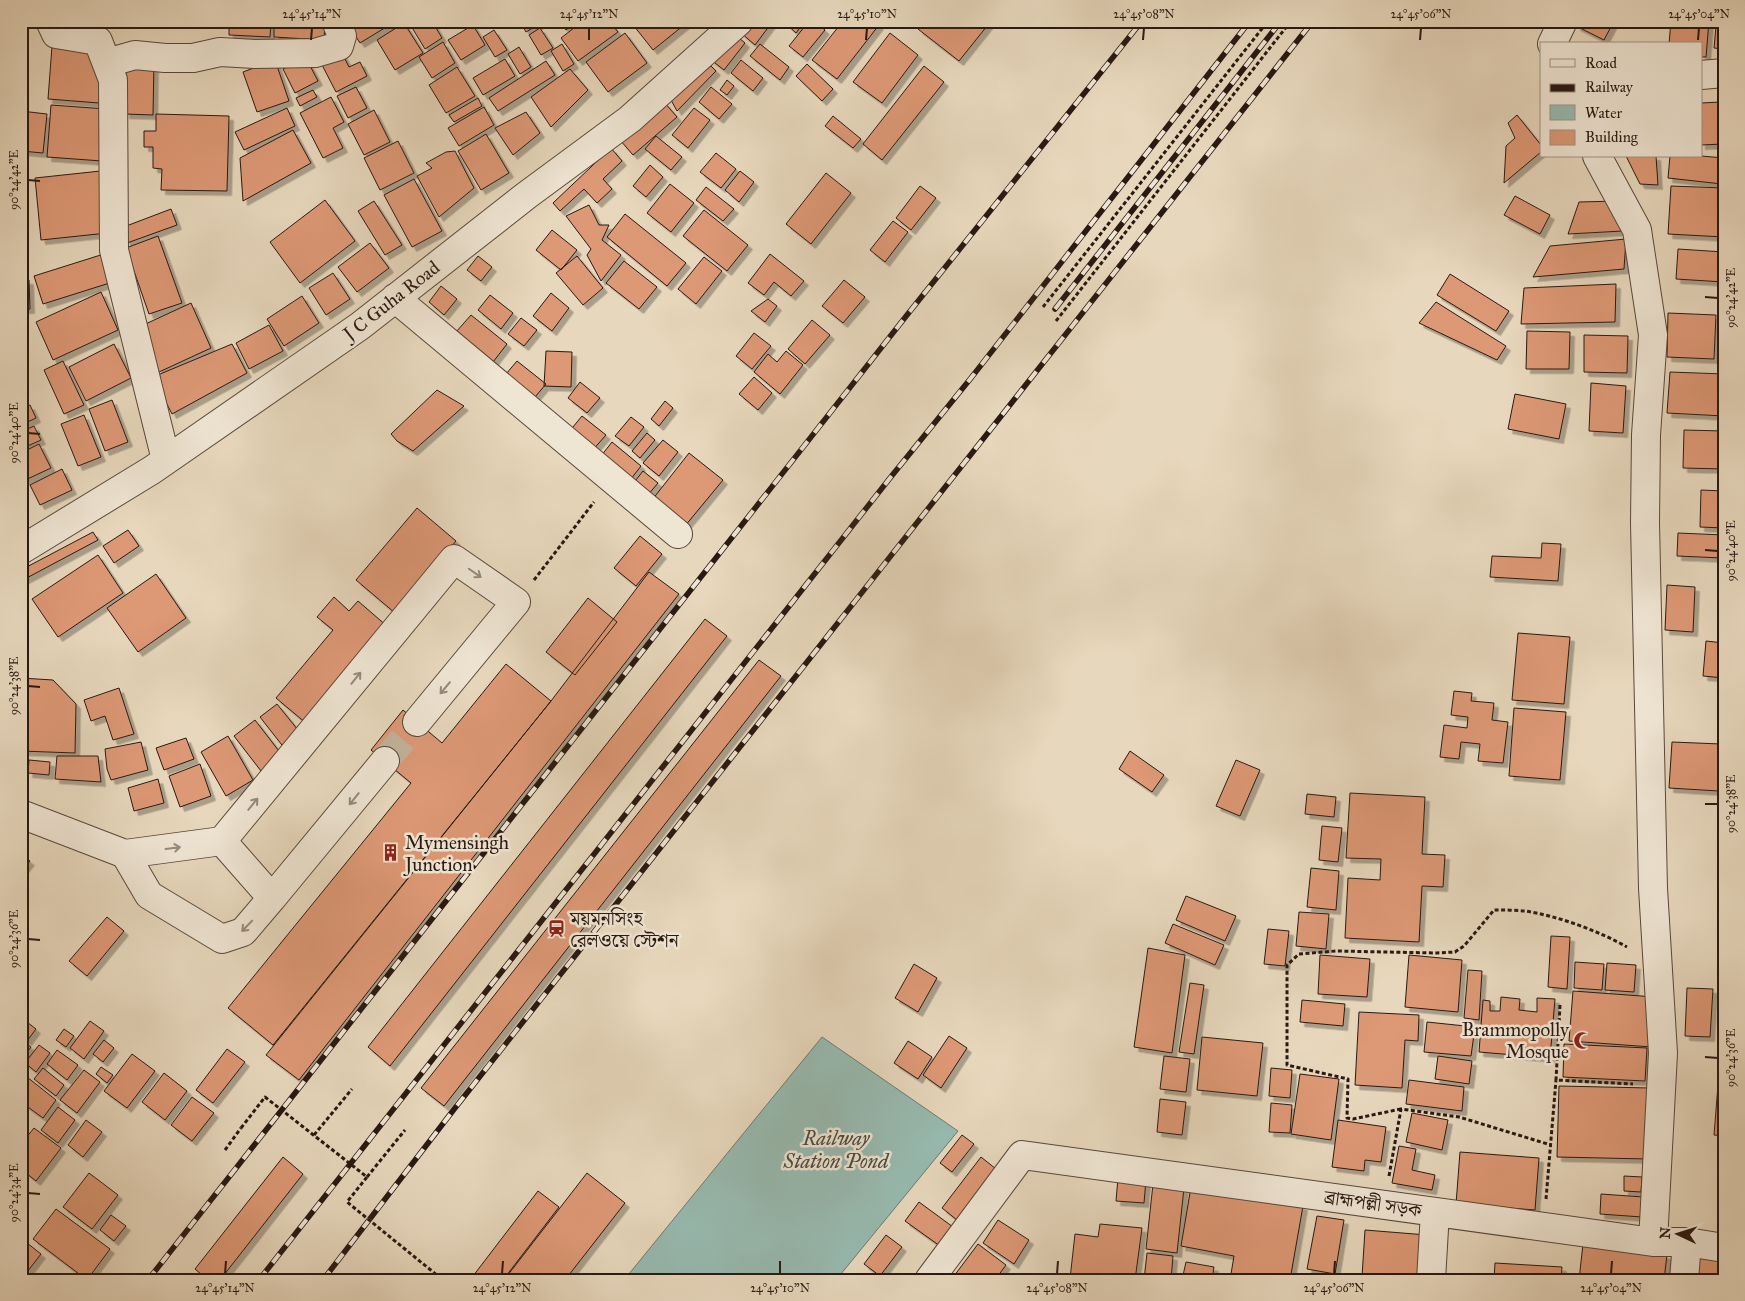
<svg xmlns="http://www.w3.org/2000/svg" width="1745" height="1301" font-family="'IM FELL Great Primer','Noto Serif Bengali',serif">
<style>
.water{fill:#97bab0;stroke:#6b7a71}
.building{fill:#dd9874;stroke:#291912;filter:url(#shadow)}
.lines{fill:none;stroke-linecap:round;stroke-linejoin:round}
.minor-tunnel{stroke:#c1b19a;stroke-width:28;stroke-dasharray:28 14;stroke-linecap:butt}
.minor-casing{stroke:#58483c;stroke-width:30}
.path{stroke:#291912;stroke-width:3;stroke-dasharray:4 2.5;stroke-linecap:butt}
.minor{stroke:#efe5d3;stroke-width:28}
.rail-casing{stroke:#291912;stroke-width:5.5}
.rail{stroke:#efe5d3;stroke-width:4;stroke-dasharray:11;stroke-linecap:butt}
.path-bridge{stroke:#291912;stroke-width:3;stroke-dasharray:4 2.5;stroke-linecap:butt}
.oneway{stroke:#96897c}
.ticks{fill:none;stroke:#291912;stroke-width:2}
.labels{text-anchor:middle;stroke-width:5;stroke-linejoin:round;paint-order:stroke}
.street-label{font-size:19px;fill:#291912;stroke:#efe5d3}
.poi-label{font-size:19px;fill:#291912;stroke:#efe5d3;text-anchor:start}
.water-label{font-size:20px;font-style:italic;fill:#4a4941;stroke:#efe5d3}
.neatline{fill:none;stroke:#291912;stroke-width:2}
.ticks-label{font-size:12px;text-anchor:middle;fill:#291912}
</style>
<defs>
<filter id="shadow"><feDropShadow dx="4.5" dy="4.5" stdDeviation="0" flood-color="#0004"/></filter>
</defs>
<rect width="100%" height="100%" fill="#e7d7bc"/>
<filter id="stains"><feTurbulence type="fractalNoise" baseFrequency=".004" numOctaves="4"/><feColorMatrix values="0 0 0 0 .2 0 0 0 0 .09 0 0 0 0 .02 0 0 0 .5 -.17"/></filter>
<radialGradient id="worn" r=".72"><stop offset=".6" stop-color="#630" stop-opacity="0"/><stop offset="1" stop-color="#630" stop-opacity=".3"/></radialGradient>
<path class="water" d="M822 1037 958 1131 836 1280H624Z"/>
<path class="building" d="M229 21H271L270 37 229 35Z
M274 21H325L324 40 274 37Z
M346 21H396L360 43Z
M408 21H432L442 38 425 49Z
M520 21H540L541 23 526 32Z
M559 21H578L566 30Z
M583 21H609L618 32 578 61 561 38Z
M630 21H689L653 50Z
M751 21H773L755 45 741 33Z
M783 21H805L796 33Z
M809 21H814L825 30 803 57 789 46Z
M843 21H874L879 25 837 79 812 60Z
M924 21H991L959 61 918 29Z
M1578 21H1614L1604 40 1576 26Z
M1671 21H1709L1706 57H1701V44H1669Z
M404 23 423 53 395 70 377 40Z
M473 25 485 45 461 60 448 40Z
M1716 26H1724V49L1714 48Z
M540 28 553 48 541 55 529 35Z
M494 30 507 50 495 57 483 37Z
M732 32 745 43 724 70 710 59Z
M625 33 647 63 608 92 586 62Z
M890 33 918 55 882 103 853 82Z
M443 42 455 63 432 78 419 57Z
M562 44 574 64 563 71 551 51Z
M760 44 789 67 780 80 750 56Z
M52 46 115 51 112 104 48 99Z
M519 47 531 67 520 74 508 54Z
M342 53 349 67 360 62 367 76 336 92 321 63Z
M306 58 318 81 295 93 283 69Z
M505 59 515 76 483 95 473 78Z
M275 60 289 101 257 112 243 72Z
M741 60 763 78 753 91 731 73Z
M546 61 555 75 498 111 489 98Z
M126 62H154L153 115 125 114Z
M708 63 716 71 677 111 671 100Z
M807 64 833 89 822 101 796 76Z
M924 66 944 82 882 160 863 144Z
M457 67 475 96 446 113 429 85Z
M570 69 588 90 551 127 531 97Z
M727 80 734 86 727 95 720 90Z
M356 87 367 108 348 118 337 96Z
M711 87 732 104 719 119 699 102Z
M313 90 317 97 300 106 296 98Z
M331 97 344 122 333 128 343 148 323 158 300 113Z
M478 98 482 106 454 122 449 115Z
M664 102 677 117 633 155 620 140Z
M1721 102 1723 144 1701 145V103Z
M51 105 120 110 116 162 47 157Z
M484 107 494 125 459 146 448 128Z
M287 108 295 126 244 150 235 132Z
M694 108 710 120 688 148 672 135Z
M374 110 390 142 364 155 348 124Z
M21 111 47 114 43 153 21 151Z
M526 112 540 133 513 155 495 128Z
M156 114 229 116 227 191 161 190 162 169 153 168V147H144V131H156Z
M1517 115 1541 145V152L1504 183 1506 146 1515 138 1508 123Z
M833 116 861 139 853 148 825 126Z
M293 130 311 163 243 201 240 158Z
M486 134 509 173 481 190 458 151Z
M656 136 682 157 671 170 645 149Z
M398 141 414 173 380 190 364 158Z
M611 148 622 161 603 179 612 189 597 203 584 189 560 211 553 203Z
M455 151 474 188 439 217 417 176 432 168 426 163 446 152Z
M716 153 736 169 721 188 700 172Z
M1626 156H1656L1658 185 1640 184Z
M1670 156H1701L1724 158 1722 184 1668 178Z
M650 165 663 177 646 197 633 186Z
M110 170 117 232 41 240 35 178Z
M740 171 754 182 739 202 725 190Z
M826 173 851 193 811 244 786 224Z
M414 179 442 231 412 247 384 195Z
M670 184 694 203 671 232 647 213Z
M920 186 936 198 911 230 896 218Z
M1671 186 1724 188V237L1668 234Z
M706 187 734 209 723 221 696 200Z
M1515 196 1550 215 1540 234 1504 215Z
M325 200 355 241 300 283 270 242Z
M374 201 402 245 385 255 358 211Z
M1618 201 1623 231 1568 234 1579 202Z
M589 205 599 225H609L602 240 621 255 601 281 587 255 591 249 566 216Z
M171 209 177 225 127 243 121 228Z
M704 210 748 245 727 271 683 236Z
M625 214 686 263 667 286 607 237Z
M893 221 908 232 885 262 870 250Z
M552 230 577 250 561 270 536 250Z
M158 236 182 303 149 314 126 248Z
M1626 239 1624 269 1533 277 1550 246Z
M370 243 389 268 357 292 338 267Z
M1678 249 1724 252V282L1676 279Z
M107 253 116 281 43 304 34 276Z
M770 254 804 281 791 296 774 282 764 295 748 283Z
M478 256 492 267 481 281 467 270Z
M577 256 603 288 583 305 556 273Z
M704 257 722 271 696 304 678 289Z
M624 261 657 287 639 309 606 283Z
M333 273 350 299 326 315 309 288Z
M1450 274 1509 311 1496 331 1437 295Z
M21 280H29L30 309H21Z
M844 280 865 297 843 323 822 306Z
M1616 284 1615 322 1521 324 1524 288Z
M441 286 457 299 444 315 429 302Z
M101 292 118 330 53 360 36 322Z
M551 293 569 308 552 331 533 316Z
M490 295 513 313 501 329 478 310Z
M302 296 319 323 284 346 267 319Z
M768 299 777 306 765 322 751 311Z
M1436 302 1506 346 1497 360 1419 323Z
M191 303 211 348 159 372 139 327Z
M1668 313 1716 315 1714 359 1667 357Z
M471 315 507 344 493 362 456 332Z
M521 318 537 330 524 346 508 334Z
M812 320 830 335 805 364 788 349Z
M269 325 283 351 249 369 236 343Z
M1527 331 1570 332 1569 369H1526Z
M754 333 771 346 752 369 736 356Z
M1584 335 1628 336 1627 373 1584 372Z
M114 344 131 378 86 401 69 367Z
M232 344 247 373 172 414 153 377Z
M546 351 572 352 571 387 544 386Z
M786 351 803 365 780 394 754 372 768 354 777 362Z
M63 361 84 405 64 414 44 370Z
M517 361 546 384 535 397 506 374Z
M1670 372 1724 374V416L1667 413Z
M754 377 772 393 758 410 739 394Z
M580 382 600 398 587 413 568 398Z
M1591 383 1626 386 1623 433 1589 431Z
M437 390 464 406 413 451 397 441 391 434Z
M1515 394 1566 404 1559 439 1508 429Z
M112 400 128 442 105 451 89 409Z
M665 401 673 408 659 426 651 419Z
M30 405 36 418 21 425V409Z
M84 415 101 457 78 466 61 424Z
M582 416 606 435 591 452 568 433Z
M631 417 644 427 629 446 615 436Z
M34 426 41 440 21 449V432Z
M1684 430 1724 431V469L1683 468Z
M647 433 655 440 640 458 632 451Z
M663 440 678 452 659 476 643 463Z
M612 442 641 466 627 484 597 461Z
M39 444 51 468 21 482V453Z
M689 453 723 480 685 526 652 500Z
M62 469 72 490 40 505 30 485Z
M643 471 658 483 647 496 632 485Z
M1701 490 1724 491V528L1700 527Z
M417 508 456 541 395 613 356 580Z
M128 530 139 546 114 563 103 546Z
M93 532 98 540 21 581V570Z
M1678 533 1724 535 1723 558 1677 556Z
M640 536 662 554 636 586 614 568Z
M1542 543 1561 544 1558 581 1490 577 1492 556 1541 558Z
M98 555 123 593 58 637 32 599Z
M649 572 679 594 299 1080 266 1055 551 701Z
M156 574 186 618 138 652 107 608Z
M1667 585 1695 587 1693 632 1665 630Z
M334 597 349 611 358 601 388 627 307 724 276 698 333 630 317 617Z
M588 598 617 622 575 675 546 652Z
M705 619 727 636 390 1066 368 1047Z
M1518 633 1570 637 1564 704 1512 700Z
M1706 641 1724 643V678L1703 676Z
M759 660 781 676 444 1106 421 1088Z
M506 664 551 701 273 1045 228 1008 411 783 371 750 403 710 442 743Z
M21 678 53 680 76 704 75 753 21 751Z
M119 688 134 734 113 740 105 716 91 721 84 700Z
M1454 691 1472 693 1471 701 1494 703 1492 720 1508 722 1503 763 1478 761 1480 744 1461 742 1459 759 1440 757 1444 725 1467 728 1468 717 1451 715Z
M277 704 302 735 285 749 260 717Z
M1514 708 1566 712 1560 780 1509 776Z
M255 720 282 755 261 771 234 736Z
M228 736 253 780 226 796 201 752Z
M186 738 194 759 164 770 156 748Z
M141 742 148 770 111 780 107 769 105 749Z
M1672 742 1721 744 1719 791 1669 788Z
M1130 751 1164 775 1152 792 1119 769Z
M57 756H98L101 782 55 779Z
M29 760 50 762 49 775 28 773Z
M1236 760 1260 770 1240 816 1216 806Z
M200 764 211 796 180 807 169 776Z
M158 779 164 803 134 811 128 788Z
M1350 793 1425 797 1422 854 1445 855 1443 887 1422 886 1419 942 1345 938 1348 878 1380 880 1381 859 1346 858Z
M1307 794 1336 797 1334 817 1305 814Z
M1322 826 1342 828 1338 862 1319 860Z
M21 855 30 861 21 872Z
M1311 868 1339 871 1336 910 1307 907Z
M1186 896 1236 916 1225 941 1176 920Z
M1299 912 1329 914 1326 949 1296 946Z
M107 917 124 931 87 976 69 961Z
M1173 924 1224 945 1215 965 1165 943Z
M1268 929 1289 931 1285 966 1264 964Z
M1551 936 1570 937 1567 989 1548 987Z
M1148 948 1185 955 1172 1053 1134 1047Z
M1320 955 1370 959 1367 997 1318 994Z
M1409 955 1462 960 1458 1012 1405 1007Z
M1575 962 1604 964 1602 990 1574 988Z
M1607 963 1636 965 1634 992 1605 990Z
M914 964 937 978 918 1012 895 998Z
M1468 970 1482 971 1479 1020 1464 1018Z
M1190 983 1204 985 1194 1054 1179 1052Z
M1687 988 1713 989 1710 1037 1685 1036Z
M1573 991 1655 997 1652 1047 1569 1041Z
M1501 997 1520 999 1519 1010 1537 1012V998L1555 999 1550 1058 1479 1052 1483 1000 1490 1001V1011H1500Z
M1302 1000 1345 1004 1343 1026 1300 1022Z
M1359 1012 1419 1015 1418 1041 1405 1040 1402 1088 1355 1085Z
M90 1021 104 1031 84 1059 70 1048Z
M27 1022 36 1029 27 1041 21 1036V1029Z
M1427 1022 1475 1027 1471 1056 1424 1052Z
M64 1029 74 1036 66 1047 56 1040Z
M949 1036 967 1048 941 1088 923 1075Z
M1202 1037 1263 1043 1257 1096 1197 1090Z
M21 1040 31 1047 21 1060Z
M104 1040 114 1048 103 1062 93 1054Z
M908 1041 932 1057 918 1079 894 1063Z
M1564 1044 1647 1048 1645 1081 1563 1077Z
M39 1045 50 1053 36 1072 25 1063Z
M227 1049 245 1062 213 1103 196 1090Z
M57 1050 78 1065 67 1080 47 1064Z
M132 1054 155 1071 127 1108 104 1091Z
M1164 1056 1190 1059 1186 1092 1160 1089Z
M1438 1056 1472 1061 1469 1084 1435 1079Z
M101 1067 113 1075 107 1083 96 1074Z
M43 1068 64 1085 56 1096 34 1079Z
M1271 1068 1292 1070 1290 1098 1269 1096Z
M84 1070 100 1082 77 1113 60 1100Z
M164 1073 187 1091 165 1120 142 1102Z
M1300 1074 1339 1079 1331 1140 1291 1134Z
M27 1077 56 1100 43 1118 21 1102V1084Z
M1409 1080 1464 1087 1462 1111 1406 1104Z
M1718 1085 1724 1086V1136L1714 1135Z
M1559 1086 1650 1088 1648 1159 1557 1157Z
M192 1097 214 1113 192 1141 171 1125Z
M1160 1099 1186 1102 1182 1135 1157 1132Z
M1271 1103 1292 1105 1290 1133 1269 1132Z
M58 1107 75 1120 58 1143 41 1130Z
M1412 1113 1448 1120 1442 1150 1406 1142Z
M86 1120 102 1132 83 1157 68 1145Z
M1338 1120 1386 1127 1381 1162 1365 1160 1364 1171 1332 1167Z
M34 1128 61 1148 36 1181 21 1169V1144Z
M962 1135 974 1144 952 1172 940 1163Z
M1399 1146 1416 1149 1412 1170 1435 1175 1432 1190 1392 1183Z
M1460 1152 1539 1158 1535 1210 1456 1204Z
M283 1157 303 1174 220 1280H208L195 1269Z
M981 1157 1001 1173 962 1224 942 1208Z
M89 1173 118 1195 92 1229 63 1207Z
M587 1173 625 1203 565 1280H504Z
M1624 1176 1642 1177 1641 1192 1624 1191Z
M1118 1178 1146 1180 1144 1203 1116 1201Z
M1153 1184 1184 1188 1177 1253 1146 1249Z
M1191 1187 1303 1206 1290 1280H1230L1234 1256 1181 1246Z
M538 1191 559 1207 503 1280H470Z
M1601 1194 1643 1197 1642 1217 1600 1214Z
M919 1202 953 1227 940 1246 905 1221Z
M56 1209 110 1249 87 1280 33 1239Z
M111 1215 126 1226 114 1241 100 1230Z
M1317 1216 1344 1220 1335 1274 1307 1269Z
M998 1220 1029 1240 1014 1264 983 1243Z
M1100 1224 1142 1228 1135 1280 1070 1279 1075 1234 1098 1237Z
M1365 1230 1427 1235 1423 1280H1394L1362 1277Z
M886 1235 902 1247 880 1276 864 1264Z
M22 1239 41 1254 21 1280V1241Z
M978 1244 1006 1265 995 1280H951Z
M1583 1244 1667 1255 1664 1280H1579Z
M1690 1251 1724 1254V1280H1688Z
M1147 1253 1173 1256 1171 1280H1144Z
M1186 1262 1214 1267 1212 1280H1182Z
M1495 1263 1562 1267 1561 1280H1494Z"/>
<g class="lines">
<path class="minor-tunnel" d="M385 761 417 722"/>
<defs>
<path id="minor" d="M50 21 56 34 98 41 113 80 114 250 166 460
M1552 44 1563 21
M107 63 135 55 165 58H193L220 52 255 54 315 53 339 46 342 36 336 21
M1701 75 1724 73
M1597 156 1637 230 1653 335 1646 435 1645 523 1653 888 1663 1053 1653 1242
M395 298 678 534
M21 550 152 470 360 326 527 195 630 119 739 21
M21 814 125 854 222 841 272 898 243 932 222 939 149 895 125 854
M222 841 454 559 516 602 417 722
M272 898 385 761
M929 1280 1022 1155 1653 1242H1687L1724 1248
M1431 1280 1435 1212
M1684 1280 1687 1242"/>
</defs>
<use href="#minor" class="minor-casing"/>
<path class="path" d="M1043 307 1268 21
M1056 321 1291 21
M534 580 594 502
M1560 1005 1556 1080 1633 1084
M1401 1109 1353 1119 1347 1118 1348 1079 1287 1065V965L1299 954 1336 951 1437 953 1455 952 1464 946 1494 910C1504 910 1515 910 1525 911 1558 916 1599 931 1627 947
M314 1135 352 1089
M225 1150 241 1128
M1389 1176 1401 1109 1459 1117 1551 1145
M367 1177 405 1130
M1546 1199 1556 1080"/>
<use href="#minor" class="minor"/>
<defs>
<path id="rail" d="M1055 309 1281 21
M148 1280 907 315 1142 21
M259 1280 890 478 971 378 1250 21
M323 1280 455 1108 1313 21"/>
</defs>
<use href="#rail" class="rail-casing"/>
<use href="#rail" class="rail"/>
<path class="path-bridge" d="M241 1128 265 1097 367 1177 347 1202 443 1280"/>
</g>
<defs><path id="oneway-shaft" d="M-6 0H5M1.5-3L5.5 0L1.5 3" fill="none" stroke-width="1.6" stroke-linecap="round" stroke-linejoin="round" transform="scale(1.25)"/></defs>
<g class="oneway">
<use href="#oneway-shaft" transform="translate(475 573) rotate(35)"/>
<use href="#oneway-shaft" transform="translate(356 678) rotate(-51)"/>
<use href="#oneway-shaft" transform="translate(445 688) rotate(130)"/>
<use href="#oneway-shaft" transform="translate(354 799) rotate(129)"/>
<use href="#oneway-shaft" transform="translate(253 804) rotate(-51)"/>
<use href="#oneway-shaft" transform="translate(173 848) rotate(-7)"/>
<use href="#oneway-shaft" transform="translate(247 926) rotate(134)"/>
</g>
<path class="ticks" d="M311 40 312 28M589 40V28M866 40 867 28M1143 40 1144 28M1420 40 1421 28M1698 40 1699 28M28 180 40 181M1705 297 1718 298M28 433 40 434M1705 550 1718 551M28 686 40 687M1705 804H1718M28 939 40 940M1705 1057 1718 1058M28 1193 40 1194M225 1274 226 1261M502 1274 503 1261M780 1274V1261M1057 1274 1058 1261M1334 1274 1335 1261M1611 1274 1612 1261"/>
<defs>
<symbol id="building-bare" viewBox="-9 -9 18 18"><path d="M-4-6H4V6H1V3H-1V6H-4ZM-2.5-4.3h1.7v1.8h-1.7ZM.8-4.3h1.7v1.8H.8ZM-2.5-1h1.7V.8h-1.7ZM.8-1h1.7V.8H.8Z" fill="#8f2418" stroke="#efe5d3" stroke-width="2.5" paint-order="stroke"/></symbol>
<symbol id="station-bare" viewBox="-9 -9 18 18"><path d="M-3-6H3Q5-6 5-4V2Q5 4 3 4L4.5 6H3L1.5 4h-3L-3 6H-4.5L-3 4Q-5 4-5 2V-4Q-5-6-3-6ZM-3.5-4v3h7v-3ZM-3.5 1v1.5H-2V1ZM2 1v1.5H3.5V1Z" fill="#8f2418" stroke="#efe5d3" stroke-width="2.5" paint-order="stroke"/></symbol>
<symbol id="mosque-bare" viewBox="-9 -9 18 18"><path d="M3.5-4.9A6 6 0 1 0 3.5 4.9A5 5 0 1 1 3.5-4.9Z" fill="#8f2418" stroke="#efe5d3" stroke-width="2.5" paint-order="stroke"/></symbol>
</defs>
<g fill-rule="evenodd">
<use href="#building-bare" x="378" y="840" width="25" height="25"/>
<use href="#station-bare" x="544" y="916" width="25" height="25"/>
<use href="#mosque-bare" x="1570" y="1028" width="25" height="25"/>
</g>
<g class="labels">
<g class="street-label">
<text transform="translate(391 300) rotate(-38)" y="7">J C Guha Road</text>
<text transform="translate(1373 1203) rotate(8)" y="7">ব্রাহ্মপল্লী সড়ক</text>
</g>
<g class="poi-label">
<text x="405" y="849">Mymensingh<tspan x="405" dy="22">Junction</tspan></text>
<text x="570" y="925">ময়মনসিংহ<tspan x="570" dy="22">রেলওয়ে স্টেশন</tspan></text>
<text x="1569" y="1036" text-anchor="end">Brammopolly<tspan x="1569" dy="22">Mosque</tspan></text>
</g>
<g class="water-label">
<text x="836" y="1145">Railway<tspan x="836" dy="23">Station Pond</tspan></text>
</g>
</g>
<rect width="1745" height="1301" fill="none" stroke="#e7d7bc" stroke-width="55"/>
<rect x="1540" y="42" width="162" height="115" fill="#efe5d3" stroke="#a09386"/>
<rect x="1550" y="59" width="25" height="8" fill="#efe5d3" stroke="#a09386"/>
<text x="1585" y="68" font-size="15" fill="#291912">Road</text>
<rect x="1550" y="84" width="25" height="8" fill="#291912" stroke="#a09386"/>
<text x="1585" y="92" font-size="15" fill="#291912">Railway</text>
<rect x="1550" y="105" width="25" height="15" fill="#97bab0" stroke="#a09386"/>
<text x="1585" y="118" font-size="15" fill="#291912">Water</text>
<rect x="1550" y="130" width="25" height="15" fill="#dd9874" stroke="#a09386"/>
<text x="1585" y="142" font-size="15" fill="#291912">Building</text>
<g transform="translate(1678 1234) rotate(274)" stroke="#efe5d3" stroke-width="4" paint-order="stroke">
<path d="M0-4L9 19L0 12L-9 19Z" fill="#291912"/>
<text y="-8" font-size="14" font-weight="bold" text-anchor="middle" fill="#291912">N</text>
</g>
<rect x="28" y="28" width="1690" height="1246" class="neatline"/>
<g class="ticks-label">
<text x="312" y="18">24°45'14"N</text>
<text x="589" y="18">24°45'12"N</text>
<text x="867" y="18">24°45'10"N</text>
<text x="1144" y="18">24°45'08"N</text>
<text x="1421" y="18">24°45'06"N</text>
<text x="1699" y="18">24°45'04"N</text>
<text transform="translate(14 180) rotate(-90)" y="4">90°24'42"E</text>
<text transform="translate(1731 298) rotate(-90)" y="4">90°24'42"E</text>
<text transform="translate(14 433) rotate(-90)" y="4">90°24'40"E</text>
<text transform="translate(1731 551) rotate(-90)" y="4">90°24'40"E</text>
<text transform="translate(14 686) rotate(-90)" y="4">90°24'38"E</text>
<text transform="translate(1731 804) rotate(-90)" y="4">90°24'38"E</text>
<text transform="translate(14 939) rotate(-90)" y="4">90°24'36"E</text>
<text transform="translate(1731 1058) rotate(-90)" y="4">90°24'36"E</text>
<text transform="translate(14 1193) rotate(-90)" y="4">90°24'34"E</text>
<text x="225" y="1292">24°45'14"N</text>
<text x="502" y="1292">24°45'12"N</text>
<text x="780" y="1292">24°45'10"N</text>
<text x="1057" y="1292">24°45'08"N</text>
<text x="1334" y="1292">24°45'06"N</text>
<text x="1611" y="1292">24°45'04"N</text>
</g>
<rect width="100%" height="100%" filter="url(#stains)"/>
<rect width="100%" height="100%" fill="url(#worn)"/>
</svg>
